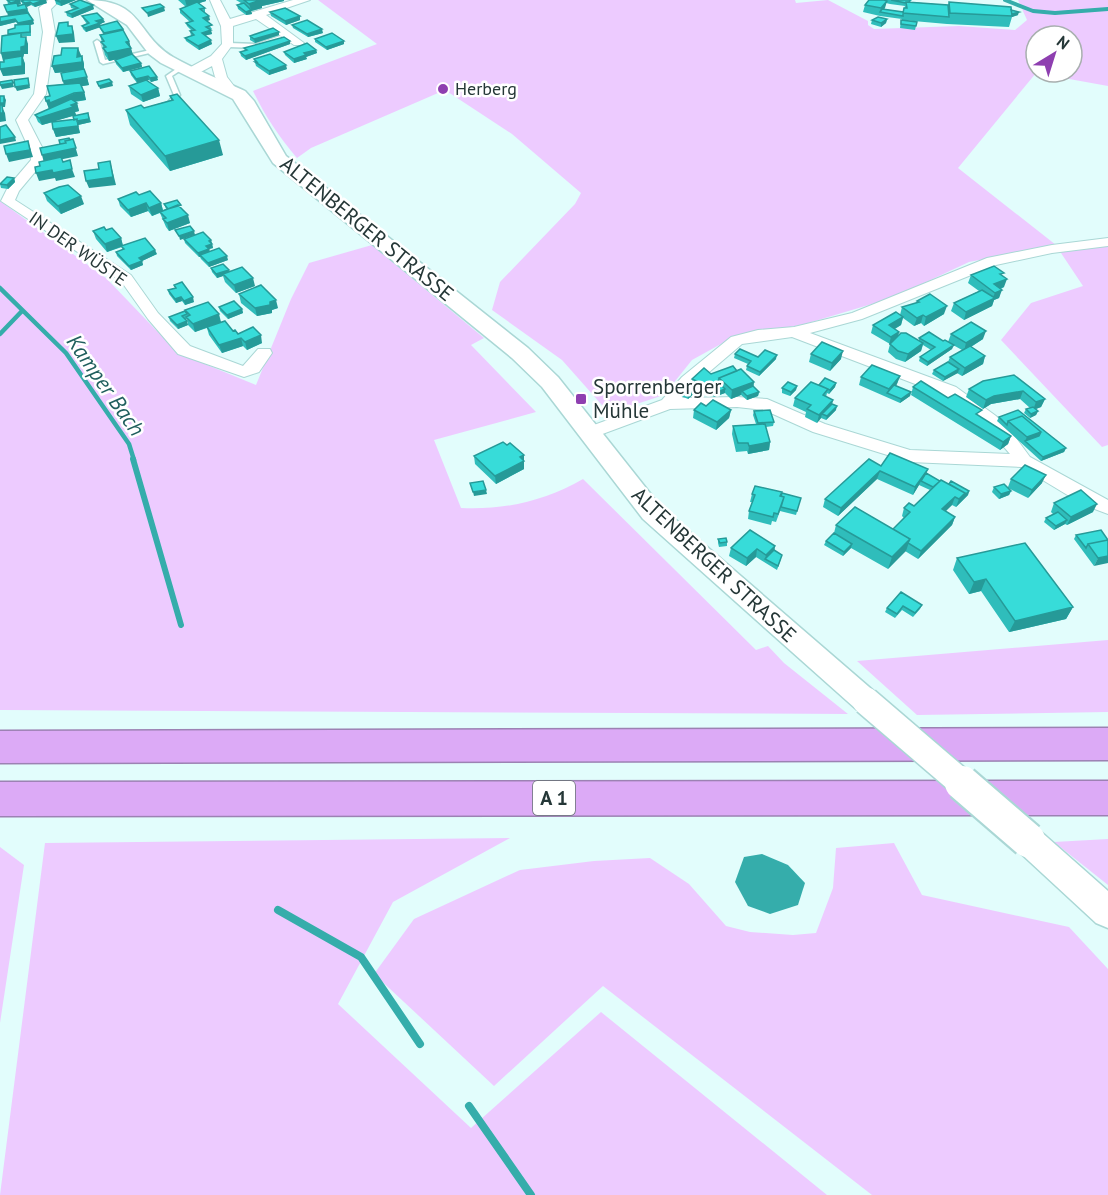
<svg xmlns="http://www.w3.org/2000/svg" width="1108" height="1195" font-family="'PT Sans',sans-serif">
<style>
.green{fill:#edcbff;fill-rule:evenodd}
.water{fill:#35adab}
.lines{fill:none;stroke-linecap:round;stroke-linejoin:round}
.stream-far3{stroke:#35adab;stroke-width:4}
.stream-far2{stroke:#35adab;stroke-width:4.5}
.stream-far1{stroke:#35adab;stroke-width:6}
.stream{stroke:#35adab;stroke-width:8}
.lane-casing{stroke:#aad7d5;stroke-width:3}
.street-casing{stroke:#aad7d5;stroke-width:2}
.secondary-casing{stroke:#aad7d5;stroke-width:3}
.highway-casing{stroke:#9c82b3;stroke-width:3}
.lane{fill:#fff;fill-rule:evenodd}
.street{fill:#fff;fill-rule:evenodd}
.secondary{fill:#fff;fill-rule:evenodd}
.highway{fill:#dcaaf6;fill-rule:evenodd}
.secondary-bridge-far1-casing{stroke:#aad7d5;stroke-width:30;stroke-linecap:butt}
.secondary-bridge-casing{stroke:#aad7d5;stroke-width:38;stroke-linecap:butt}
.secondary-bridge-far1{stroke:#fff;stroke-width:27}
.secondary-bridge{stroke:#fff;stroke-width:34}
.wall{fill:#2fbdbb;fill-rule:evenodd}
.shaded-wall{fill:#269a98}
.building{fill:#37dcd9;stroke:#269a98;stroke-width:1.5}
.poi-dot{fill:#8e3fb0;stroke:#fff;stroke-width:2}
.labels{text-anchor:middle;stroke-width:5;stroke-linejoin:round;paint-order:stroke}
.far-poi-label{font-size:18px;fill:#253737;stroke:#fff;text-anchor:start}
.far-street-label{font-size:18px;fill:#253737;stroke:#fff}
.shield{fill:#fff;stroke:#667373;stroke-width:1.5}
.shield-label{font-size:20px;font-weight:bold;fill:#253737}
.street-label{font-size:21px;fill:#253737;stroke:#fff}
.poi-label{font-size:21px;fill:#253737;stroke:#fff;text-anchor:start}
.water-label{font-size:22px;font-style:italic;fill:#205f5e;stroke:#fff}
</style>
<rect width="100%" height="100%" fill="#e2fdfc"/>
<path class="green" d="M318 0H795L796 3 828 0 868 21V25L874 29 959 26 1015 30 1027 20 1018 0H1108V86L1036 73 958 168 1056 245 969 262 892 298 805 324 730 339 692 360 664 395 609 413 562 360 492 310 500 282 575 204 581 193 512 134 445 90 311 148 297 158C279 137 265 116 253 91L377 44ZM1036 36H1072V72H1036Z
M0 201 106 278 178 353 256 385 291 299 309 263 372 245 484 338 471 345 536 412 434 440 461 508C505 510 545 501 583 479L756 650 768 646 784 663 848 714 0 710Z
M1108 244V445L1102 447 1001 340 1031 303 1083 286 1059 250Z
M1108 640V712L917 715 857 661Z
M510 838 393 902 338 1004 471 1128 601 1012 827 1195H0L45 843Z
M1108 839V885L1054 842Z
M894 843 922 895 1069 927 1108 969V1195H872L603 986 494 1086 374 974 414 919 520 870 594 861 650 858 689 884 726 926 750 932 793 935 816 933 833 888 836 848Z
M0 847 24 865 0 1023Z"/>
<path class="water" d="M762 854 788 865 805 883 798 905 770 914 748 906 735 882 744 857Z"/>
<g class="lines">
<path class="stream-far3" d="M1005 0 1033 11 1055 13 1108 9"/>
<path class="stream-far2" d="M0 288 66 353 129 444 134 460
M0 334 22 311"/>
<path class="stream-far1" d="M133 459 181 625"/>
<path class="stream" d="M278 910 361 957 420 1044
M469 1106 531 1195"/>
<defs>
<path id="lane" d="M280 36 283 38 282 39 256 48 229 47 226 45 229 43 256 44Z
M97 40 100 42 105 60 155 49 158 51 103 64 100 62 94 42Z
M179 67 184 68 172 76 180 95 172 104H168L167 103 174 95 166 76Z"/>
<path id="street" d="M48 0H60L51 9 55 32 46 94 28 120 44 151 45 160 19 191 15 200 131 275 158 313 190 346 243 366 258 349H270L272 353 259 372 244 377 178 354 148 319 121 281 1 201 8 187 31 160 30 151 16 120 34 94 43 32 39 8Z
M210 0H220L230 19 293 0H310L266 15 304 43 302 45H294L256 19 233 26V44L222 59 227 77 237 90 235 93H227L215 77 212 66 195 75H187V69L211 56 222 44 221 26Z
M1108 238V246L1052 253 996 265 862 319 810 333 956 387 996 416 1010 430 1030 457 1108 500V514L1084 505 1021 467 910 462 813 432 764 410 737 407 670 409 589 439 583 437 580 433 583 429 662 400 682 377 731 337 758 330 794 327 852 313 987 258 1052 245ZM792 337 944 395 984 424 1010 454 910 450 825 424 767 399 737 397 682 398 694 385 742 344Z"/>
<path id="secondary" d="M87 0C144 0 136 35 173 57 196 70 221 80 245 91L254 101 286 156 528 348 558 377 661 507 876 693 881 701 876 709 866 713 856 709 643 519 542 387 512 358 273 163 233 99 161 63 149 54 127 25Z
M1028 826 1039 830 1108 891V928L1096 923 1017 850 1012 840 1017 830Z"/>
<path id="highway" d="M1108 728V760L0 763V731Z
M1108 781V815L0 816V782Z"/>
</defs>
<use href="#lane" class="lane-casing"/>
<use href="#street" class="street-casing"/>
<use href="#secondary" class="secondary-casing"/>
<use href="#highway" class="highway-casing"/>
<use href="#lane" class="lane"/>
<use href="#street" class="street"/>
<use href="#secondary" class="secondary"/>
<use href="#highway" class="highway"/>
<defs>
<path id="secondary-bridge-far1" d="M866 701 964 785"/>
<path id="secondary-bridge" d="M962 783 1028 840"/>
</defs>
<use href="#secondary-bridge-far1" class="secondary-bridge-far1-casing"/>
<use href="#secondary-bridge" class="secondary-bridge-casing"/>
<use href="#secondary-bridge-far1" class="secondary-bridge-far1"/>
<use href="#secondary-bridge" class="secondary-bridge"/>
</g>
<path class="wall" d="M7 0 21 4 18 5V6L23 5 21 1 47 3 35 7 31 5 26 6 34 24 30 25 31 36H22L28 44V54H24L23 58 25 64V74L3 76 4 60 1 53 8 35V34L18 25 16 22 0 26V17L8 16V4Z
M55 0H76L61 6 56 4Z
M178 0H206V1L199 3 205 8V12H204L210 20 206 21 212 29H210L212 34 206 35 212 44 199 50 186 41 185 38 191 36 190 31H192L187 26 186 23 190 22 180 13V9L186 7Z
M236 0H284V1L262 6V8L251 11 252 14 246 15 238 9 237 5 241 3Z
M869 0H912L910 2 948 5 949 2 1011 10 1018 15 1012 17 1009 27 947 24 902 20V19L880 16 863 12 865 5ZM886 3 890 4 905 6 903 12 884 9Z
M70 4 94 9 72 18 67 16 66 12 74 9 71 8Z
M270 12 300 16V20L286 25 271 16Z
M82 16 105 22 100 24 101 25 124 33 129 41 132 54 141 63 142 67 123 72 116 64 115 60 122 58 109 61 105 55 100 35H104L99 27 86 32 83 29 82 26 87 24 84 20Z
M887 19 886 23 881 27 871 24 872 20Z
M901 20 917 22 915 30 900 28Z
M292 25 323 33 308 37 293 28Z
M279 32V35L255 43 250 40V36Z
M315 39 344 41V44L327 50 315 42Z
M290 41V44L246 60 241 56 240 52 245 51 244 48Z
M62 48H78L80 57 82 56 84 64V69L89 85 82 86 86 100 75 102 77 103 79 111 75 112 76 115 54 121 74 120 73 116 88 113 91 122 78 125 80 133 56 137 53 129 52 122H53L42 125 38 122 35 115 49 109 45 97 50 96 47 86 64 84 61 73 70 71 55 73 52 66 54 56 61 55Z
M316 50 317 53 306 57 307 59 294 63 285 55 284 52Z
M254 59 287 69 269 75 256 66Z
M149 66 158 80 151 82 149 80 146 81 158 88 160 96 143 102 131 94 129 86 137 83 131 75 130 71Z
M170 96 223 155 170 171 130 125 126 110 144 108 171 100Z
M14 178 15 182 8 189 1 188 0 184Z
M44 193 84 204 61 214 47 201Z
M139 195 161 203 163 210 166 209 164 204 182 209 190 223 169 231 166 227 160 213 152 216 148 211 131 217 120 206 118 199Z
M106 230 121 238 123 246 157 254 142 261 143 265 131 270 117 256 116 252 123 250 122 247 107 252 96 239 93 231Z
M184 239 211 240 213 248 209 249 210 252 228 260 209 267 201 259 200 257H199L185 243Z
M211 268 229 271 255 286 236 293 225 282 223 276 217 278 212 272Z
M971 275 1003 276 1004 287 1001 289 999 298 994 300 992 306 964 320 951 311 954 303 979 291 968 283Z
M174 285 194 302 185 305 182 301 176 303 169 294 168 290 175 288Z
M239 294 278 308 272 310V313L257 316 241 303Z
M917 301 944 314 924 326 921 323 914 326 903 318 901 325 895 329 899 332 898 336 919 341V338L948 342 951 334 983 339 971 347 985 356 983 364 962 376 957 373 943 381 932 374 934 370 948 362 950 357 962 350 953 345 952 349 927 366 919 361 920 357 931 350 923 345 921 351 905 362 896 359 888 352 890 344 871 333 873 325 900 315 902 307 916 303Z
M208 302 221 322 233 331 262 343 247 350 243 346 222 353 209 335 207 328 195 332 188 325 187 319 185 320 188 325 178 329 170 321 169 317Z
M219 307 242 309 243 313 228 319 220 311Z
M735 354 758 357 776 359 759 376 746 370 747 366 748 364 734 358Z
M811 354 841 359 830 371 809 362Z
M737 371 754 382 753 386 759 392 758 396 747 400 741 395 731 399 725 393 714 397 707 390 692 384V379L711 374Z
M1014 375 1045 399 1041 407 1036 409 1038 411 1036 415 1030 418 1024 413 1026 409 1030 408 1020 399 991 404 983 409 966 397 969 389Z
M900 376 896 386 911 392 910 396 900 403 859 385 861 377Z
M836 383 835 387 829 394 827 393 826 397 833 400 832 404 836 410 826 420 821 418 817 423 805 417 806 412 793 406 795 398 819 385Z
M797 386 796 390 790 396 782 393V388Z
M697 387V391L688 399 679 395V391Z
M913 387 948 398 979 416 1011 436 1008 444 1000 450 911 395Z
M706 406 731 410 729 418 716 430 693 418 694 410Z
M1018 410 1066 448 1064 452 1041 461 997 421 999 417Z
M754 411 774 422 773 426 766 427 770 442 769 450 748 454 747 451 736 452 732 434 733 426 756 424 753 415Z
M507 445 524 455V469L496 484 475 464 474 456Z
M881 466 926 473 940 481 969 491 968 495 956 507 952 505 945 511 955 517 952 525 918 559 905 551 888 569 851 548 843 556 824 545 826 541 834 533 836 525 893 529 904 518 902 516 904 508 914 506 930 490 919 485 913 495 877 479 838 516 823 507 825 499Z
M1011 479 1042 483 1028 498 1008 488 1011 491 1009 495 999 499 992 492 994 487H1008Z
M752 494 781 496 801 498 796 515 780 511 776 522 772 521 771 525 748 519 749 511 752 502H750Z
M1054 503 1093 512 1067 525 1065 524 1054 530 1044 522 1046 518 1053 514 1051 512Z
M1076 535 1108 540 1094 566 1074 539Z
M718 539 727 542V546L719 547 718 543Z
M775 546 774 550 781 559 777 570 756 557 746 566 729 556 731 548Z
M957 558 1073 607 1066 619 1009 632 981 591 969 594 953 570Z
M922 605 920 609 913 617 902 610 895 618 885 612 887 608Z"/>
<path class="shaded-wall" d="M20 0 21 4 13 6 11 3Z
M44 0H46L47 3 35 7 33 4Z
M66 0H76L61 6 60 2Z
M185 0H206V1L187 7Z
M259 0H284V1L262 6V8L251 11 252 14 246 15V12L251 10 249 4Z
M887 1 885 8 882 12H880L881 8Z
M30 2 31 5 27 7 25 3Z
M93 5 94 9 72 18 71 14Z
M164 7 165 11 148 17 147 13Z
M27 9 29 16 9 20 7 12Z
M1019 12 1018 15 1012 17 1010 14Z
M209 16 210 20 204 22 203 18Z
M300 16V20L286 25 285 21Z
M15 19 16 22 0 26V22Z
M103 19 105 22 100 24 101 27 86 32 85 28 96 21Z
M887 19 886 23 881 27V23Z
M33 20 34 24 30 25 31 36 30 32 19 27 18 23Z
M72 26 74 33 75 42 59 43 56 36Z
M322 29 323 33 308 37 307 34Z
M211 30 212 34 203 36 202 33Z
M279 32V35L255 43 254 39Z
M26 37 28 44V54H24L23 58 25 64V74L3 76 0 69 22 58 3 61 1 53 21 47Z
M211 40 212 44 199 50 198 46Z
M129 41 133 55 109 61 107 53 126 42Z
M290 41V44L246 60 245 56Z
M344 41V44L327 50 326 47Z
M78 48 81 55 80 62 82 56 84 64V70L55 73 52 66 77 57Z
M316 50 317 53 306 57 307 59 294 63V59L304 53Z
M141 63 142 67 123 72 122 68Z
M286 65 287 69 269 75V71Z
M148 76 149 80 137 83 136 79Z
M87 77 89 85 65 89 63 81Z
M157 77 158 80 151 82 150 78Z
M28 78 30 88 17 91 15 87Z
M12 80 14 87 2 89 0 85Z
M112 82 113 86 100 89 99 86Z
M158 88 160 96 143 102 141 95Z
M84 90 86 100 76 101 53 111 50 103Z
M4 96 6 100 5 107H2L5 113 6 121 0 122V103Z
M49 100 52 108 49 109 46 101Z
M77 103 79 111 75 112 76 115 42 125 39 118Z
M89 119 91 122 78 125 80 133 56 137 53 129 65 124Z
M15 137 16 141 0 144V140Z
M73 139 78 156 44 163 42 155Z
M219 140 223 155 170 171 165 156Z
M28 141 33 157 9 162 6 154Z
M110 161 116 185 89 188 86 181Z
M72 169 75 177 56 181 55 178 39 181 36 173 52 170Z
M14 178 15 182 8 189 7 185Z
M81 196 84 204 61 214 58 206Z
M146 203 148 211 131 217 128 210Z
M161 203 163 211 152 216 149 208Z
M188 215 190 223 169 231 167 223Z
M194 231 195 235 180 240 179 236Z
M121 238 123 246 107 252 105 244Z
M211 240 213 248 209 249 210 253 199 257 198 253 206 246 209 241Z
M155 250 157 254 142 261 143 265 131 270 129 266 139 258Z
M227 256 228 260 209 267 208 263Z
M229 270 230 274H223V276L217 278 216 274Z
M253 278 255 286 236 293 234 285Z
M1007 279 1004 287 993 291 994 284Z
M1002 290 999 298 994 300 992 306 964 320 966 312 992 299 995 293Z
M181 297 182 301 176 303 175 299Z
M193 297 194 302 185 305 184 301Z
M276 300 278 308 272 310V313L257 316 255 308Z
M947 306 944 314 924 326 926 317Z
M242 309 243 313 228 319 227 315Z
M219 314 221 322 195 332 193 324Z
M923 315 921 323 914 326 917 318Z
M903 317 901 325 887 333 889 325Z
M187 321 188 325 178 329 177 325Z
M986 331 983 339 964 351 966 343Z
M899 332 897 340 889 345 891 337Z
M261 335 262 343 247 350 245 342Z
M241 338 243 346 222 353 219 345Z
M923 343 921 351 905 362 908 354Z
M954 345 952 349 927 366 928 362Z
M843 351 841 359 830 371 832 363Z
M777 355 776 359 759 376 760 372Z
M985 356 983 364 962 376 965 368Z
M959 369 958 373 943 381 945 377Z
M900 376 897 384 889 394 887 393 889 389Z
M754 382 753 390 742 391 741 395 731 399 732 390Z
M836 383 835 387 829 394 830 390Z
M797 386 796 390 790 396 791 392Z
M697 387V391L688 399V395Z
M725 389V393L714 397 715 393Z
M1023 391 1020 399 991 404 983 409 986 400 994 396Z
M759 392 758 396 747 400V396Z
M911 392 910 396 900 403 901 399Z
M1045 399 1041 407 1033 410 1036 402Z
M833 400 831 408 822 414 821 418 817 423 819 415Z
M837 406 836 410 826 420 827 416Z
M731 410 729 418 716 430 717 422Z
M1038 411 1036 415 1030 418 1031 414Z
M1041 432 1038 440 1025 441 1027 437Z
M1011 436 1008 444 1000 450 1003 442Z
M770 442 769 450 748 454 749 446Z
M1066 448 1064 452 1041 461 1043 457Z
M524 455V469L496 484 495 476Z
M928 469 925 477 921 481 919 485 913 495 915 487Z
M880 471 877 479 838 516 841 508Z
M1046 475 1042 483 1028 498 1032 490Z
M486 490 487 494 474 496 473 492Z
M969 491 968 495 956 507 959 499 965 493Z
M1011 491 1009 495 999 499 1001 494Z
M955 497 952 505 939 518 942 509Z
M1097 504 1093 512 1067 525 1071 517Z
M955 517 952 525 918 559 921 551Z
M1067 520 1065 524 1054 530 1056 526Z
M910 539 906 551 888 569 892 557Z
M852 544 851 548 843 556 844 552Z
M775 546 774 554 765 559 766 555Z
M757 549 756 557 746 566 747 558Z
M1108 556V563L1094 566 1098 558Z
M986 579 981 591 969 594 974 582Z
M1073 607 1066 619 1009 632 1015 621Z"/>
<path class="building" d="M7 0H20L11 3Z
M24 0H44L33 4 30 2 25 3 21 1Z
M55 0H66L60 2Z
M80 0 93 5 71 14 66 12 78 8 70 4Z
M244 0H260L249 4Z
M869 0H884L887 1 881 8 865 5Z
M891 0H910L909 2H906V3Z
M197 2 205 8 200 9 209 16 203 18 212 25 206 27 211 30 202 33 211 40 198 46 185 38 194 35 190 31 195 30 186 23 193 21 180 9Z
M906 2 948 5 949 17 903 13 904 8H907Z
M949 2 1011 7 1012 16 950 13Z
M17 3 18 6 25 4 27 9 7 12 4 5Z
M244 3 251 10 246 12 237 5Z
M160 4 164 7 147 13 142 8Z
M285 8 300 16 285 21 270 12Z
M882 9 903 12V16L880 12Z
M1011 10 1019 12 1012 14Z
M28 13 33 20 18 23 15 19 0 22V17Z
M97 13 103 19 96 21 100 23 85 28 82 26 89 23 82 16Z
M878 17 887 19 881 23 872 20Z
M307 20 322 29 307 34 292 25Z
M901 20 917 22 916 26 901 24Z
M117 21 123 29 104 33 99 26Z
M68 22V26H72L73 34 56 36 59 23Z
M30 24V32L8 34V30L15 28V25Z
M273 28 279 32 254 39 250 36Z
M123 30 129 41 126 42 131 48 107 53 103 48 106 47 101 42 104 41 100 35Z
M21 33V37H26L25 46 21 47V51L1 53 2 36Z
M332 33 344 41 326 47 315 39Z
M284 37 290 41 245 56 240 52 247 50 244 48Z
M307 43 316 50 304 53 306 55 294 59 284 52Z
M62 48H78L77 57 82 56V62L52 66 54 56 61 55Z
M132 54 141 63 122 68 115 60Z
M270 54 286 65 269 71 255 62H257L254 59Z
M22 56V66L0 69V62H4V59Z
M149 66 157 77 150 78 148 76 136 79 130 71Z
M84 69 87 77 63 81 61 73Z
M28 78 29 85 15 87 14 80Z
M109 79 112 82 99 86 97 82Z
M12 80 13 83 0 85V82Z
M146 80 158 88 141 95 129 86Z
M80 83 84 92 74 93 50 103 49 100 46 101 45 97 50 96 47 86Z
M177 94 219 140 165 156 126 110 141 105 144 108 173 100 170 96Z
M0 96H4V103H0Z
M71 99 77 103 71 105 73 107 39 118 35 115Z
M0 105H2L3 113H0Z
M88 113 89 119 77 121V119L74 120 73 116Z
M77 119 78 126 53 129 52 122Z
M6 125 15 137 0 140V127Z
M69 138 70 140 65 141 66 143 60 144 59 140Z
M73 139 76 148 42 155 40 148 66 143 65 141Z
M28 141 30 150 6 154 4 146Z
M61 157 63 162 70 160 72 169 53 173 52 170 36 173 35 167 40 166 39 162Z
M110 161 113 177 86 181 84 171 99 169 98 163Z
M7 177 14 178 7 185 0 184Z
M68 185 81 196 58 206 44 193 59 187Z
M150 191 161 203 149 208 146 203 128 210 118 199 136 192 139 195Z
M177 200 181 205 168 209 164 204Z
M178 205 188 215 167 223 163 219 166 218 160 212Z
M190 226 194 231 179 236 175 230Z
M104 227 106 230 112 228 121 238 105 244 93 231Z
M203 232 211 240 209 241 212 244 206 246 209 249 198 253 184 239Z
M145 238 155 250 139 258 142 261 129 266 116 252 124 249 121 246Z
M219 248 227 256 208 263 200 255Z
M223 264 229 270 216 274 211 268Z
M994 266 1004 273 1000 274 1007 279 994 284 1002 290 995 293 971 275Z
M242 267 253 278 234 285 223 274Z
M182 282 193 297 184 301 181 297 175 299 168 290 176 288 174 285Z
M261 285 276 300 270 302V305L255 308 239 294Z
M982 290 995 298 966 312 954 303Z
M930 294 947 306 926 317 923 315 917 318 902 307 919 302 917 301Z
M234 301 242 309 227 315 219 307Z
M208 302 219 314 193 324 186 317 190 315 185 310Z
M185 311 187 314 182 316 187 321 177 325 169 317Z
M896 312 903 317 889 325 899 332 891 337 873 325Z
M225 321 233 331 235 330 238 334 253 327 261 335 245 342 241 338 219 345 207 327Z
M971 322 986 331 966 343 951 334Z
M929 332 943 341 945 340 954 345 928 362 920 357 935 347 919 338Z
M901 333H906L923 343 908 354 898 351 890 344Z
M822 342 843 351 832 363 811 354Z
M970 346 985 356 965 368 950 357Z
M740 349 758 357 765 350 777 355 760 372 747 366 751 361 735 354Z
M948 362 959 369 945 377 934 370Z
M872 365 900 376 889 389 861 377Z
M733 366 737 371 719 378 718 382 725 389 715 393 707 386 692 379 704 368 711 374Z
M741 369 754 382 732 390 719 378Z
M1014 375 1045 399 1036 402 1023 391 994 396 986 400 969 389 983 381Z
M825 378 836 383 830 390 819 385Z
M921 381 948 398 955 394 982 410 976 414 1011 436 1003 442 913 387Z
M788 382 797 386 791 392 782 388Z
M811 382 828 389 823 395 833 400 819 415 807 409 811 405 795 398Z
M688 383 697 387 688 395 679 391Z
M894 385 911 392 901 399 887 393Z
M753 386 759 392 747 396 742 391Z
M713 400 731 410 717 422 694 410 701 403 706 406Z
M832 404 837 406 827 416 822 414Z
M1033 407 1038 411 1031 414 1026 409Z
M770 410 774 422 758 423 754 411Z
M1018 410 1066 448 1043 457 1025 441 1039 436 1041 432 1022 416 1008 421 1007 425 999 417Z
M1022 416 1041 432 1027 437 1008 421Z
M765 424 770 442 749 446 748 443H738L733 426Z
M503 442 507 445 510 443 524 455 520 457 524 461 495 476 474 456Z
M890 453 928 469 915 487 880 471 841 508 825 499 869 459 881 466Z
M1025 465 1046 475 1032 490 1011 479Z
M926 473 940 481 933 487 921 481Z
M941 480 965 493 959 499 955 497 942 509 955 517 921 551 908 543 910 539 893 529 910 512 904 508 909 503 914 506Z
M483 481 486 490 473 492 470 483Z
M951 481 969 491 963 497 965 493 949 484Z
M1004 484 1011 491 1001 494 994 487Z
M755 486 782 492 780 496 784 497 778 514 774 513 773 517 749 511 755 495 752 494Z
M1081 490 1097 504 1071 517 1054 503Z
M782 493 801 498 797 511 781 507 784 497 781 496Z
M855 507 910 539 892 557 836 525Z
M1058 512 1067 520 1056 526 1046 518Z
M750 530 775 546 766 555 757 549 747 558 731 548Z
M1101 530 1108 540 1088 544 1086 548 1076 535Z
M834 533 852 544 844 552 826 541Z
M726 538 727 542 720 543 718 539Z
M1108 540V556L1098 558 1088 544Z
M1025 543 1073 607 1015 621 986 579 974 582 957 558Z
M774 550 782 555 778 566 765 559Z
M901 592 922 605 915 613 903 606 897 614 887 608Z"/>
<g class="poi-dot">
<circle cx="443" cy="89" r="6"/>
<rect x="575" y="393" width="12" height="12" rx="3"/>
</g>
<g class="labels">
<g class="far-poi-label">
<text x="455" y="95">Herberg</text>
</g>
<g class="far-street-label">
<text transform="translate(78 249) rotate(35)" y="6">IN DER WÜSTE</text>
</g>
<rect class="shield" x="533" y="781" width="42" height="34" rx="4.5"/>
<g class="shield-label">
<text x="554" y="805">A 1</text>
</g>
<g class="street-label">
<text transform="translate(367 229) rotate(39)" y="7">ALTENBERGER STRASSE</text>
<text transform="translate(714 565) rotate(43)" y="7">ALTENBERGER STRASSE</text>
</g>
<g class="poi-label">
<text x="593" y="394">Sporrenberger<tspan x="593" dy="24">Mühle</tspan></text>
</g>
<g class="water-label">
<text transform="translate(106 385) rotate(55)" y="8">Kamper Bach</text>
</g>
</g>
<g transform="translate(1054 54) rotate(38)"><circle r="28" fill="#ffffff" stroke="#a8afaf" stroke-width="1.5"/>
<path d="M0-4.5L10 22L0 15L-10 22Z" fill="#8e3fb0"/>
<text y="-9" font-size="16" font-weight="bold" text-anchor="middle" fill="#253737">N</text>
</g>
</svg>
